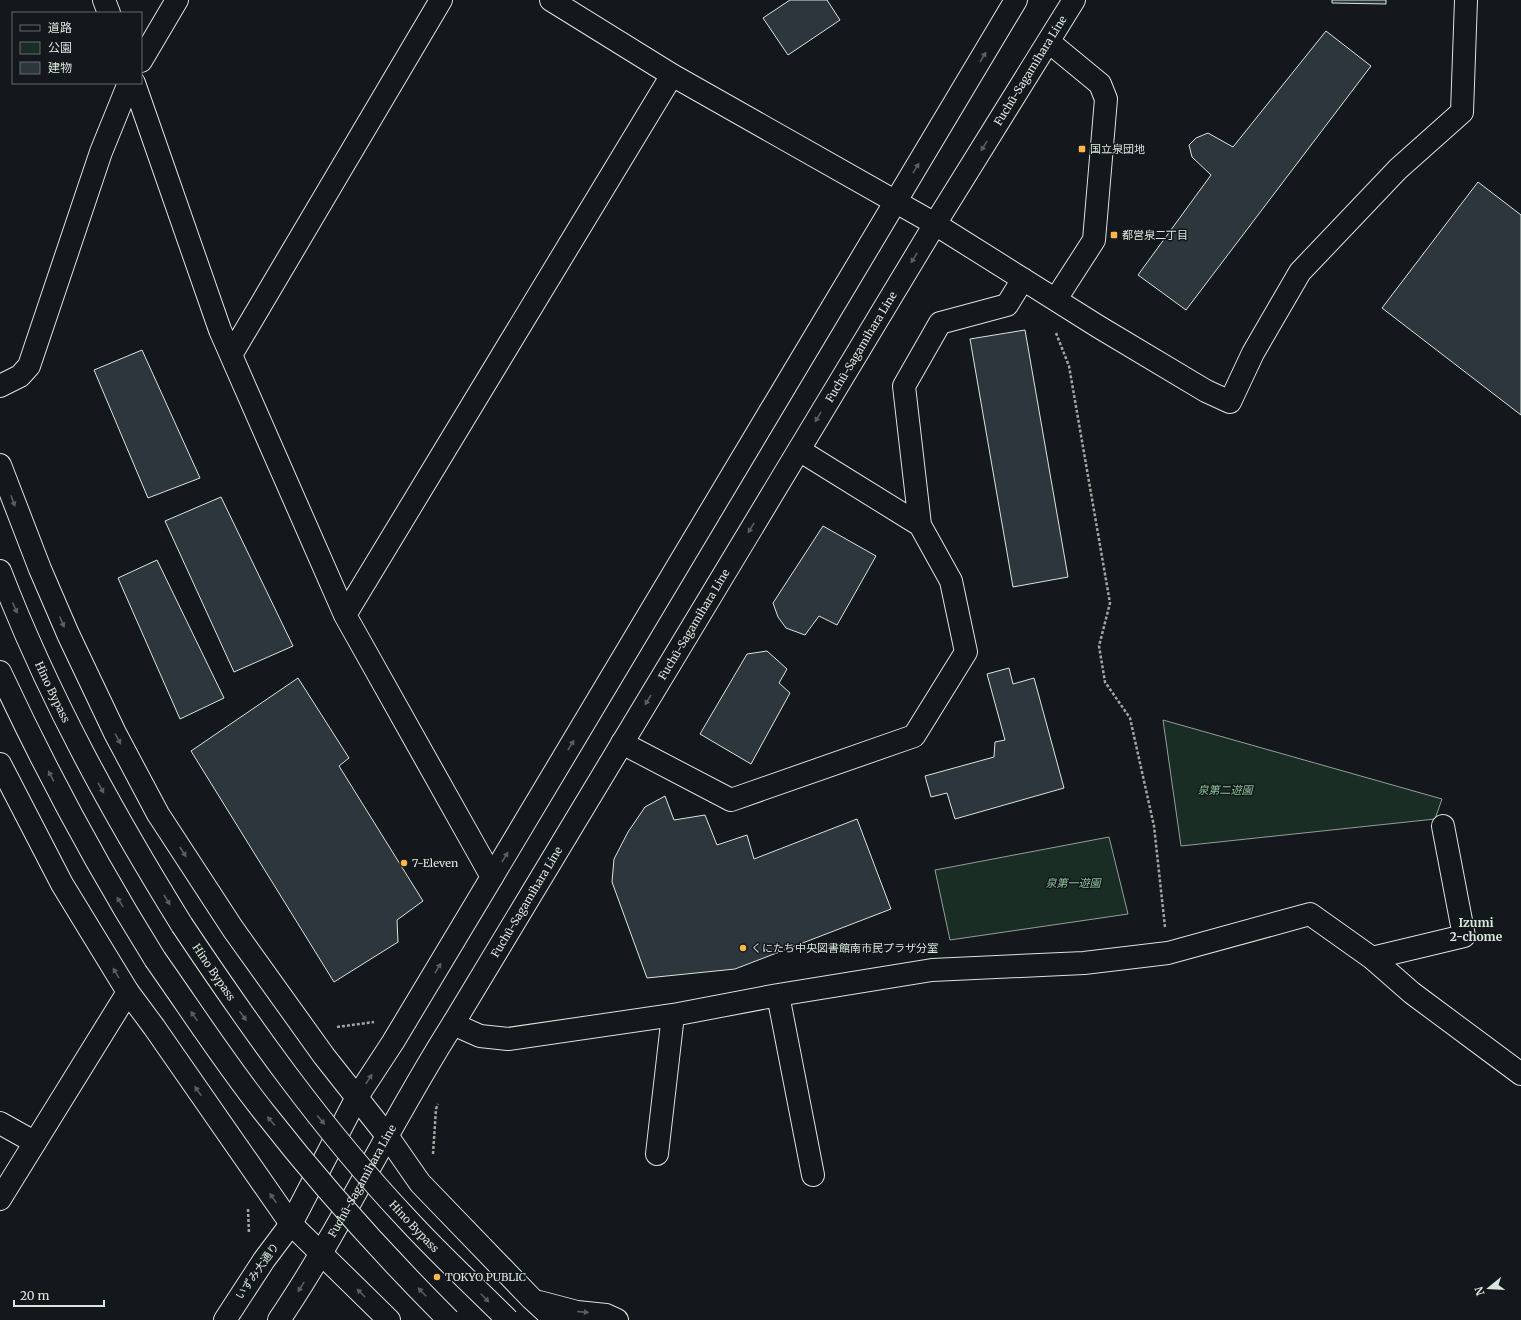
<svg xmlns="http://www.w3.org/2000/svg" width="1521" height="1320" font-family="Merriweather,'Noto Sans JP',serif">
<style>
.green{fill:#1a2d24;stroke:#939e99}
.building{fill:#2c363c;stroke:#d8e6dc}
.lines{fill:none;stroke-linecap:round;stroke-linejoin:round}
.minor-casing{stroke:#d8e6dc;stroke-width:24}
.major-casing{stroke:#d8e6dc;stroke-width:24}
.highway-casing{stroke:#d8e6dc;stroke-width:24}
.path{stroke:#9da8a2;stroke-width:2.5;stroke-dasharray:3 2;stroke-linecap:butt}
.minor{stroke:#14181c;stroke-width:22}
.major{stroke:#14181c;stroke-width:22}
.highway{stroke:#14181c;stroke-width:22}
.highway-bridge-casing{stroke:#d8e6dc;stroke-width:24;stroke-linecap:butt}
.highway-bridge{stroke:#14181c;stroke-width:22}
.oneway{fill:#59605f}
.poi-dot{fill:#ffb74d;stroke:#14181c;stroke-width:1.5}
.labels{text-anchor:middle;stroke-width:3;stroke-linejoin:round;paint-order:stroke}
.street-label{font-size:11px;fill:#d8e6dc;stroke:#14181c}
.poi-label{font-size:11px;fill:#d8e6dc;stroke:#14181c;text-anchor:start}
.park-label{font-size:11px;font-style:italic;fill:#8ac095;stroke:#14181c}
.neighbourhood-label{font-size:12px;font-weight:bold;fill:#d8e6dc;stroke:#14181c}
</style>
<rect width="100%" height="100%" fill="#14181c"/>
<path class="green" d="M1163 720 1442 799 1435 819 1181 846Z
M1109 837 1128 914 950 940 935 870Z"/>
<path class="building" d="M790 0H827L840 20 788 55 763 18Z
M1332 0H1386V4L1332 3Z
M1326 31 1371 66 1186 310 1138 275 1211 175 1192 157 1189 145 1196 138 1208 133 1233 147Z
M1478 182 1521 215V415L1382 308Z
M1025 330 1068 577 1013 587 970 339Z
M142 350 200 478 148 498 94 370Z
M221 497 293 646 234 672 165 521Z
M823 526 876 556 837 625 819 616 805 635 786 628 778 617 773 603Z
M157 560 224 698 180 719 118 578Z
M767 651 787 669 779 683 790 693 751 764 700 734 747 654Z
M1009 668 1013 684 1034 678 1064 788 955 819 947 793 931 797 925 776 994 757 995 742 1005 740 987 674Z
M298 678 349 758 339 766 423 901 397 920 398 942 334 982 191 751Z
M665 796 674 820 705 815 717 845 747 835 754 859 857 819 891 909 735 969 647 978 612 882 614 859 628 832 645 807Z"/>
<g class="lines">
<defs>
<path id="minor" d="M104 0 109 13
M551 0 672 75 935 224 1099 327 1206 391 1230 402 1253 353 1300 272 1398 169 1462 112 1466 0
M1049 42 1100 84 1106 99 1094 240 1056 299
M141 61 177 0
M134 83 220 330 345 615 492 877
M231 355 441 0
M0 386 20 376 29 366 101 152 129 83
M920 525 904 386 940 323 1007 305 1023 279
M345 615 672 75
M622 743 731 800 914 736 966 652 951 581 920 525 799 450
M1372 958 1464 936 1443 826
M778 995 813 1175
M453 1024 480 1036 508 1039 673 1015 778 995 932 970 1084 963 1168 953 1310 914 1372 958 1412 993 1521 1074
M0 1123 34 1142
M657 1154 673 1015
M0 1199 128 992"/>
<g id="major">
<path d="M225 1320 264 1260 291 1224 357 1097 393 1042 492 877 1016 0"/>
<path id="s1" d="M279 1320C343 1225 391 1121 453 1024L935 224 1074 0"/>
</g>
<g id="highway">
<path d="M0 465 40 569 68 634 115 733 158 814 233 929 324 1056 388 1137 420 1183 532 1299 555 1320"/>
<path id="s2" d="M0 571C48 696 112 812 182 925"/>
<path d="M0 672C46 771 97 866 155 959"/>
<path d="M0 764 62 884 128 992 154 1027 291 1224 389 1320"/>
<path d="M539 1302 577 1312 606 1315 617 1320"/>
</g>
</defs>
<use href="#minor" class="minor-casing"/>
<use href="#major" class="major-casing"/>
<use href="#highway" class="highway-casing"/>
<path class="path" d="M1056 333 1069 366 1110 603 1099 646 1105 682 1130 718 1154 826 1165 927
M337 1027 374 1022
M433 1154 436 1109 438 1104
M248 1209 249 1234"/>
<use href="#minor" class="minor"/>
<use href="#major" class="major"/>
<use href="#highway" class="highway"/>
<defs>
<g id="highway-bridge">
<path id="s3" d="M182 925C251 1028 322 1129 407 1219 439 1254 474 1286 508 1320"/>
<path d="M155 959C191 1010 225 1063 264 1112 321 1185 383 1254 449 1320"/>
</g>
</defs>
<use href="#highway-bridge" class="highway-bridge-casing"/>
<use href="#highway-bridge" class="highway-bridge"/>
</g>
<defs><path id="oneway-solid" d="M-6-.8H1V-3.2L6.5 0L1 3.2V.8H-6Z"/></defs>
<g class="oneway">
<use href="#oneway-solid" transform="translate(983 57) rotate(-59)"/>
<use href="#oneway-solid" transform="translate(984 146) rotate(122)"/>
<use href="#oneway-solid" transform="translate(916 168) rotate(-59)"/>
<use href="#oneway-solid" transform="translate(914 258) rotate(121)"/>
<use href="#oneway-solid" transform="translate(818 417) rotate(121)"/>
<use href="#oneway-solid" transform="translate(13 501) rotate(70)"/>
<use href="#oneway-solid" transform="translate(751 528) rotate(121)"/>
<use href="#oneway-solid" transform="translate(15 608) rotate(66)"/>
<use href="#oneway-solid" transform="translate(62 622) rotate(67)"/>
<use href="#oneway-solid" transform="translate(648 700) rotate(121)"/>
<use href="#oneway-solid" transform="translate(118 739) rotate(62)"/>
<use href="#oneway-solid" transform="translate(571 745) rotate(-59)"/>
<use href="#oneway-solid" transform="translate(51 776) rotate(-117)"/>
<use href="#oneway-solid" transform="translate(101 788) rotate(61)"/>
<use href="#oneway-solid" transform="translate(183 852) rotate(57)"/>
<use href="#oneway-solid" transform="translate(505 857) rotate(-59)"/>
<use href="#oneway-solid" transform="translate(167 900) rotate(58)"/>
<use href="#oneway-solid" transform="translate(120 902) rotate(-122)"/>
<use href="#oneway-solid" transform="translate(438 968) rotate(-59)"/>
<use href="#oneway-solid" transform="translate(116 973) rotate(-121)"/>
<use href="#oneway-solid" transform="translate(194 1016) rotate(-125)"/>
<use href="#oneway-solid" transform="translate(243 1016) rotate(54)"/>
<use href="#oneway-solid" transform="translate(369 1079) rotate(-57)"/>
<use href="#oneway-solid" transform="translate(198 1091) rotate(-125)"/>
<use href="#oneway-solid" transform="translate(321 1120) rotate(50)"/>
<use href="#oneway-solid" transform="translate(271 1121) rotate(-130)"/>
<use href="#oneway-solid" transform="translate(273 1198) rotate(-125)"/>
<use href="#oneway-solid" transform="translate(301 1287) rotate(122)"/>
<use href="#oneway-solid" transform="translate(422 1292) rotate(-134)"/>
<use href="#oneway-solid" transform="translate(361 1293) rotate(-135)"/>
<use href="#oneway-solid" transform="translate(485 1298) rotate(45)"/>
<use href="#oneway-solid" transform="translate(583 1312) rotate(5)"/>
</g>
<g class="poi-dot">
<rect x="1078" y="145" width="8" height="8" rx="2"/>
<rect x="1110" y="231" width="8" height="8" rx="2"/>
<circle cx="404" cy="863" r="4"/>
<circle cx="743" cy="948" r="4"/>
<circle cx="437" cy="1277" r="4"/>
</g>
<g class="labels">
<g class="street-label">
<text dy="4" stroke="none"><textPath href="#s1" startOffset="1458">Fuchū-Sagamihara Line</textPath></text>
<text dy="4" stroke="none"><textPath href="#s1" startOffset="1134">Fuchū-Sagamihara Line</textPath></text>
<text dy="4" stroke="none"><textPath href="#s1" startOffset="810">Fuchū-Sagamihara Line</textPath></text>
<text dy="4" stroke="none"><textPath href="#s2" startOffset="132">Hino Bypass</textPath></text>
<text dy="4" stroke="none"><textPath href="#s1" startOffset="486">Fuchū-Sagamihara Line</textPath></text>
<text dy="4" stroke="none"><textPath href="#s3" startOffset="57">Hino Bypass</textPath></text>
<text dy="4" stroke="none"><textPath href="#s1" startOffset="162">Fuchū-Sagamihara Line</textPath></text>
<text dy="4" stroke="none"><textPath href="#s3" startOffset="381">Hino Bypass</textPath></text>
<text transform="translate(257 1271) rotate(-55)" y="4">いずみ大通り</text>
</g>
<g class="poi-label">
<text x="1090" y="153">国立泉団地</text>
<text x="1122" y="239">都営泉二丁目</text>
<text x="412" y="867">7-Eleven</text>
<text x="751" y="952">くにたち中央図書館南市民プラザ分室</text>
<text x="445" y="1281">TOKYO PUBLIC</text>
</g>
<g class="park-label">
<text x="1225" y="794">泉第二遊園</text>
<text x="1073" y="887">泉第一遊園</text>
</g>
<g class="neighbourhood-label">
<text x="1476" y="927">Izumi<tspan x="1476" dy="14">2-chome</tspan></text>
</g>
</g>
<rect x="12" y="12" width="130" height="72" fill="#14181c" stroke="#626a69"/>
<rect x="20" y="25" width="20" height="6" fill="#14181c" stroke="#626a69"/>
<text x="48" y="32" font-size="12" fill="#d8e6dc">道路</text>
<rect x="20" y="42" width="20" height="12" fill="#1a2d24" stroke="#626a69"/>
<text x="48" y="52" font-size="12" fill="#d8e6dc">公園</text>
<rect x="20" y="62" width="20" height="12" fill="#2c363c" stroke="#626a69"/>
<text x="48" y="72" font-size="12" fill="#d8e6dc">建物</text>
<g transform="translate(1489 1288) rotate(252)" stroke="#14181c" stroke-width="3" paint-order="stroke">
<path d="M0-3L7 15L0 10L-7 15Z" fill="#d8e6dc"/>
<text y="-6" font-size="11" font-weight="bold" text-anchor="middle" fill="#d8e6dc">N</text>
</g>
<path d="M14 1300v6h90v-6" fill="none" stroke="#d8e6dc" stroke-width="2"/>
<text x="20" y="1300" font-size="12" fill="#d8e6dc" stroke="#14181c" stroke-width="3" paint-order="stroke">20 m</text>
</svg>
